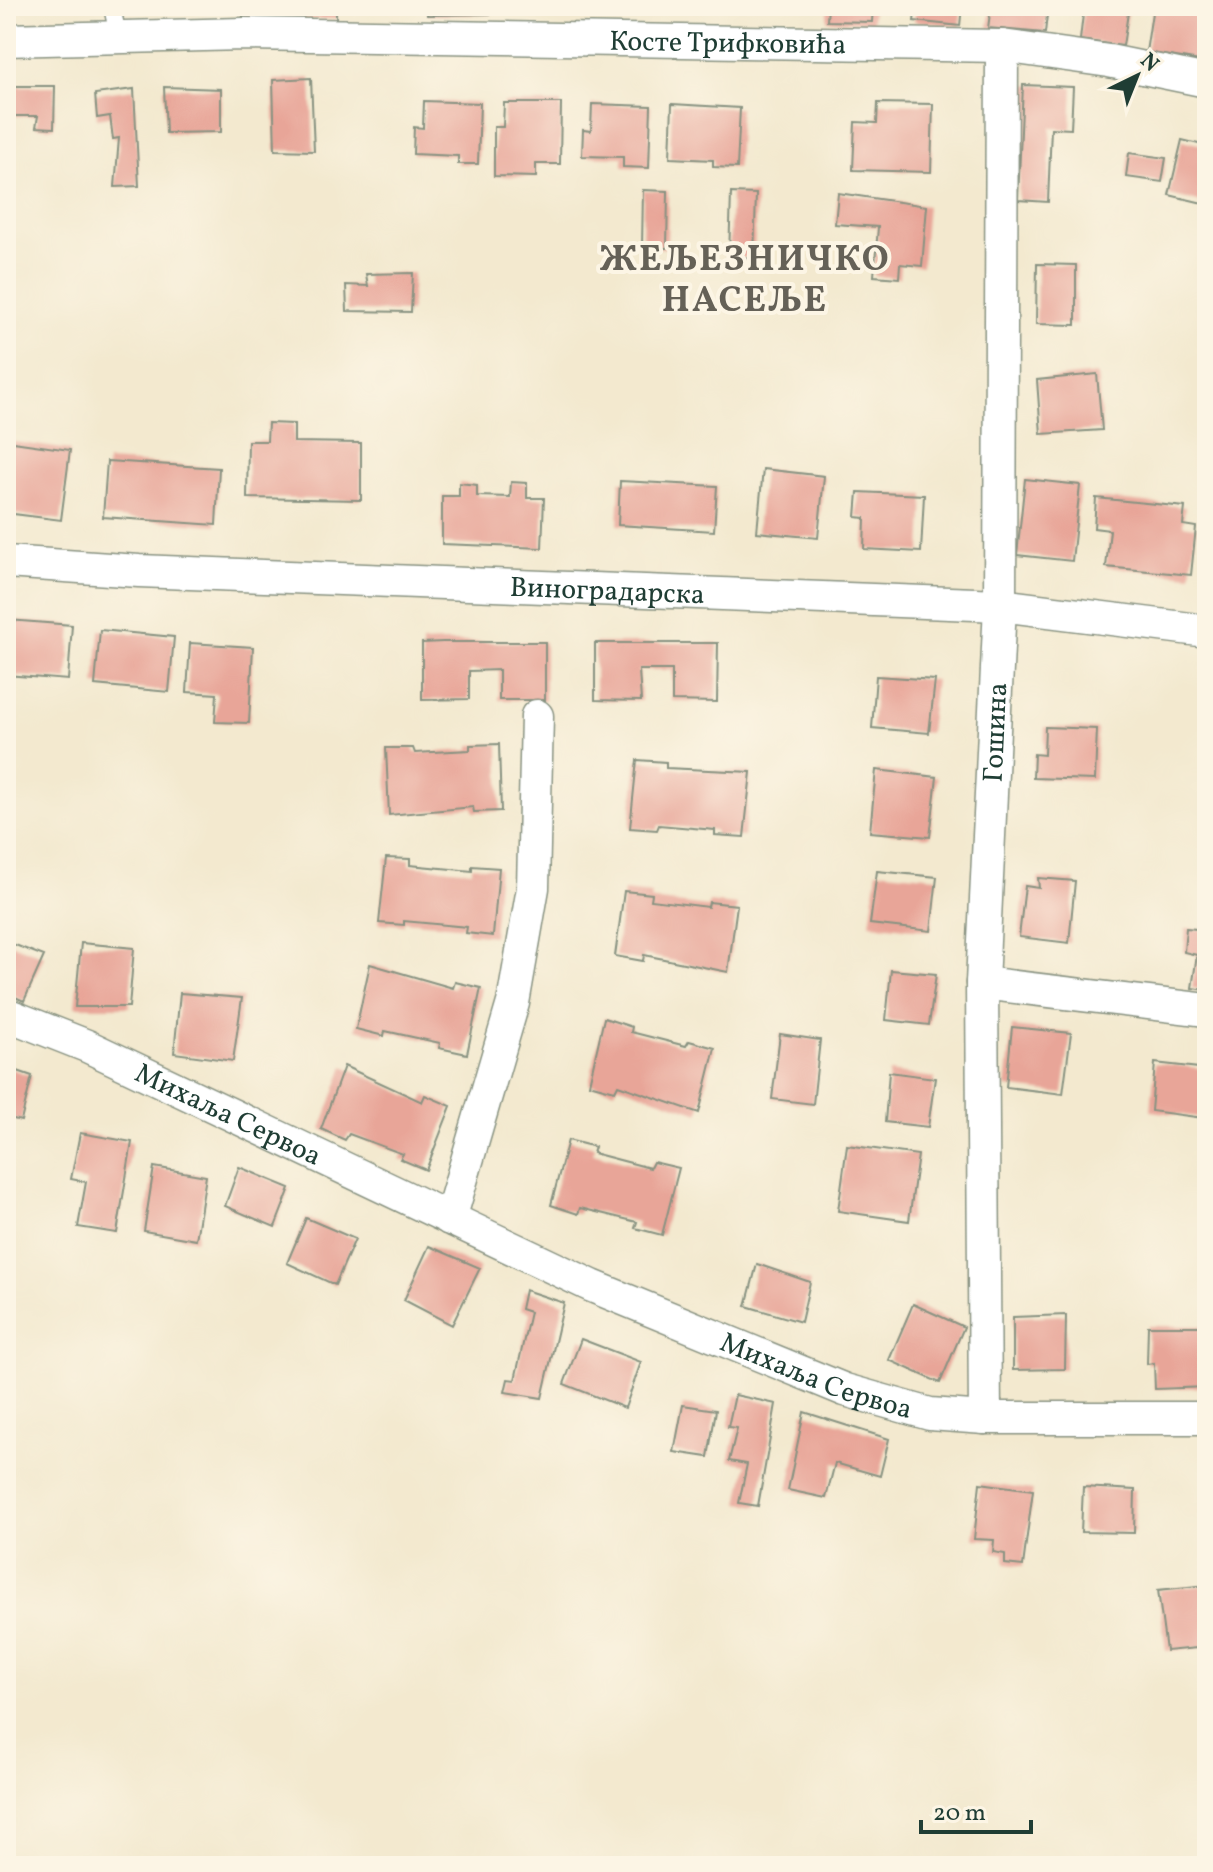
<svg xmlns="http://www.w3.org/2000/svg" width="1213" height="1872" font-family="Vollkorn,serif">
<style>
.building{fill:#e8a598}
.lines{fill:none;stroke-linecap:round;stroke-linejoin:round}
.lane-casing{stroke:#899382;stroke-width:19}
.street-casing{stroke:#899382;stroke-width:35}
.lane{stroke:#fff;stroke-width:16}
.street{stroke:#fff;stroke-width:32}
.labels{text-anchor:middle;stroke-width:8;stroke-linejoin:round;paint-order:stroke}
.street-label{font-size:28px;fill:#1f3d34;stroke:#fcf5e5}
.district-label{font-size:36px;font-weight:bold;letter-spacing:2px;fill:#656157;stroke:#fcf5e5}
</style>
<rect width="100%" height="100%" fill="#fcf5e5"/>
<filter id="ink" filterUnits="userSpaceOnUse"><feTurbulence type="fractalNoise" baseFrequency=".0125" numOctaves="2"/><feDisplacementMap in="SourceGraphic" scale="16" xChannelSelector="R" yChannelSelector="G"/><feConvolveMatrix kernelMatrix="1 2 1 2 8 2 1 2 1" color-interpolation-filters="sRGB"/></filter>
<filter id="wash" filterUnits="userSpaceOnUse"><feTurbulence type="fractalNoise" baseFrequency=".006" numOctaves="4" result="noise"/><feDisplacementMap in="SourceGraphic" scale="32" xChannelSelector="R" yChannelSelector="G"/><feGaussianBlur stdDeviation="1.8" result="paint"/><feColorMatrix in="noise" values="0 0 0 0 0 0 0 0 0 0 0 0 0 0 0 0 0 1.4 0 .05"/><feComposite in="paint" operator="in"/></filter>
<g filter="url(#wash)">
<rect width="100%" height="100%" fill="#f3e9cf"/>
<g id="blocks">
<path class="building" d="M243 6H336V19H243Z
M427 6H490L491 14 427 15Z
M828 6H873L872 22 827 21Z
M916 6H962L960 26 914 21Z
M991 6H1048L1045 33 988 28Z
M1084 6H1129L1123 46 1080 40Z
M1153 6 1207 9 1200 61 1146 52Z
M311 78 314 151 275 150 273 80Z
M1023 85 1073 87 1071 129 1051 128 1048 202 1018 200Z
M6 86H55L54 128 36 127 38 116H6Z
M164 87 221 89V132L166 133Z
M134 89 139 186 115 187 119 138 113 139 110 116 97 118 95 94Z
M424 101 480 103 478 164H458V156L413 154 414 127 423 128Z
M504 103H561L560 164H536V177L494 176V127H503Z
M878 103 933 104 931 172 853 170 855 122 877 123Z
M592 104 651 106 649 168 623 167V157L582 156 583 130 591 131Z
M672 104 740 108 737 168 713 167V160L670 158Z
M1182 140 1207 146V204L1169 195Z
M1129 153 1166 158 1162 182 1126 177Z
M643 190 668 191 667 248H642Z
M731 193 756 194 754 258 729 257Z
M838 193 927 206 922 266 900 264 899 278 874 276 878 227 835 224Z
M1037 264 1076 265V325L1036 324Z
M413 273 411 312 347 311 346 285 368 286 366 274Z
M1097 374 1102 430 1041 434 1037 380Z
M268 423 294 424V442L361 443V500L247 498 248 441H267Z
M6 441 70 450 61 520 6 513Z
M107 461 219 468 216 525 103 517Z
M763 469 824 476 818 538 757 532Z
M1025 479 1080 485 1072 561 1017 555Z
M620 481 717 486 714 531 618 525Z
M511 482 527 483V498H544L542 548 442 544V496H459V483L477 485V496L510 497Z
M858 492 924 495 921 552 864 549 865 518 856 517Z
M1096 498 1185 507 1183 525 1196 527 1191 575 1106 567 1110 530 1094 528Z
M8 620 72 625 68 680 6 675Z
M100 630 174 637 169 692 95 685Z
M443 642H545V700H499V670L469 671V699L422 700V643Z
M190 643 253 647 249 723 215 722 217 694 187 692Z
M595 643H718L717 702 672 701V670H639L641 701 595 700Z
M876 676 935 680 929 733 872 728Z
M1045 727 1097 729 1095 780 1033 778 1034 754 1044 755Z
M499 744 501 811 474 812 473 807 389 815 386 748H413L415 753 470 750V745Z
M637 760 666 762V768L751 772 744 837 715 835V830L659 825 657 830 630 828Z
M876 770 937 777 930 837 870 832Z
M386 858 410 859V865L472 871V866L499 868 493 936 466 933 467 927 404 921V925L379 923Z
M877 871 937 877 931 931 870 924Z
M1038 878 1075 881 1069 943 1019 937 1025 886 1039 888Z
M624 891 652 894 651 900 708 907 709 902 737 905 728 972 644 955 643 961 615 956Z
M1186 928 1207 930V990L1192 988 1197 955 1184 952Z
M10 943 44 956 24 1001 6 993V954Z
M81 943 134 948 129 1007H75Z
M370 964 453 988 455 982 481 988 467 1054 439 1048 440 1043 385 1031 384 1036 356 1029Z
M891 970 936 974 929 1025 886 1020Z
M180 993 242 998 233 1061 174 1053Z
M604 1018 632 1027 631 1032 686 1046 689 1041 715 1048 699 1113 618 1085 615 1091 589 1084Z
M1012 1027 1071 1033 1063 1094 1006 1087Z
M780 1034 820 1040 813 1104 772 1099Z
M1155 1063 1207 1069 1204 1118 1151 1111Z
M344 1066 422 1102 425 1095 451 1106 426 1170 400 1159 403 1154 349 1134 345 1140 321 1129Z
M6 1067 32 1076 21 1121 6 1117Z
M889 1072 935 1078 928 1127 885 1122Z
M80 1133 132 1142 117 1233 78 1227 86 1182 71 1179Z
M568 1140 595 1147 593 1153 650 1168 653 1162 679 1168 662 1235 635 1228 637 1222 580 1208 578 1214 551 1205Z
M847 1145 918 1155 909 1221 838 1211Z
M154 1167 206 1176 196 1240 144 1231Z
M239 1167 290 1188 275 1227 225 1206Z
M306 1218 355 1239 335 1285 287 1263Z
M429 1246 480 1268 452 1325 404 1300Z
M757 1264 810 1282 801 1322 746 1306Z
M525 1290 564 1303 542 1398 505 1392 508 1379 515 1380 530 1312 521 1309Z
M913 1304 964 1327 940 1383 889 1360Z
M1066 1315 1065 1369 1013 1370V1317Z
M1148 1326H1207V1387L1155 1389 1154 1363 1147 1364Z
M581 1339 641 1362 625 1408 564 1384Z
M735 1395 776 1404 758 1506 739 1503 747 1464 729 1461 737 1428 728 1427Z
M683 1405 716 1410 708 1457 674 1452Z
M804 1412 889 1439 880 1476 835 1463 826 1498 788 1490Z
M980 1483 1033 1490 1023 1566 1005 1564V1554L993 1552 994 1540 974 1539Z
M1083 1487 1135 1490 1134 1533 1081 1532Z
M1207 1585V1647L1166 1651 1158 1590Z"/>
</g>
</g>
<g filter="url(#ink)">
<use href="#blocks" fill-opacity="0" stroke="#899382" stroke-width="2"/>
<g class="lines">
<defs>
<path id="lane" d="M112 6 118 37"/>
<g id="street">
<path id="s1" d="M6 40 243 34 1002 46 1109 61 1207 81"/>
<path id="s2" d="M6 562 139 571 1000 605 1207 631"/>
<path d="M982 983 1207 1010"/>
<path id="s3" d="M6 1014 87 1046 592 1286 845 1390 930 1414 985 1418H1207"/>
<path d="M450 1219 513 1003 533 888 537 716"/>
<path id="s4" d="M985 1418 982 983 1000 605 1002 46"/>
</g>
</defs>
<use href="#lane" class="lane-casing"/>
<use href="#street" class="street-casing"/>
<use href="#lane" class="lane"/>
<use href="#street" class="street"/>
</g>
</g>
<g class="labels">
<g class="street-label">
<text dy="10" stroke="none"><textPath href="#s1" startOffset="722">Косте Трифковића</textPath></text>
<text dy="10" stroke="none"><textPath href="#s2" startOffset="602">Виноградарска</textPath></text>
<text dy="10" stroke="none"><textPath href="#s4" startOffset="686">Гошина</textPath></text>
<text dy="10" stroke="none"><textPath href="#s3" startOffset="244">Михаља Сервоа</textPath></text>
<text dy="10" stroke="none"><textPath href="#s3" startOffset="888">Михаља Сервоа</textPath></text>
</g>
<g class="district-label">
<text x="745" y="270">ЖЕЉЕЗНИЧКО<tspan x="745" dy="41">НАСЕЉЕ</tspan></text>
</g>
</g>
<rect width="1213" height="1872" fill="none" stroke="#fcf5e5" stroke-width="32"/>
<g transform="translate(1137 76) rotate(43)" stroke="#fcf5e5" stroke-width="6" paint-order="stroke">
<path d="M0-6L14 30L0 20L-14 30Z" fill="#1f3d34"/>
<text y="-12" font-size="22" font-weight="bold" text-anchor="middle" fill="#1f3d34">N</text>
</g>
<path d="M921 1820v12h110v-12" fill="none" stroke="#1f3d34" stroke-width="4"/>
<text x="933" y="1820" font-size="24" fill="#1f3d34" stroke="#fcf5e5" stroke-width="6" paint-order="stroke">20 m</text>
</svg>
